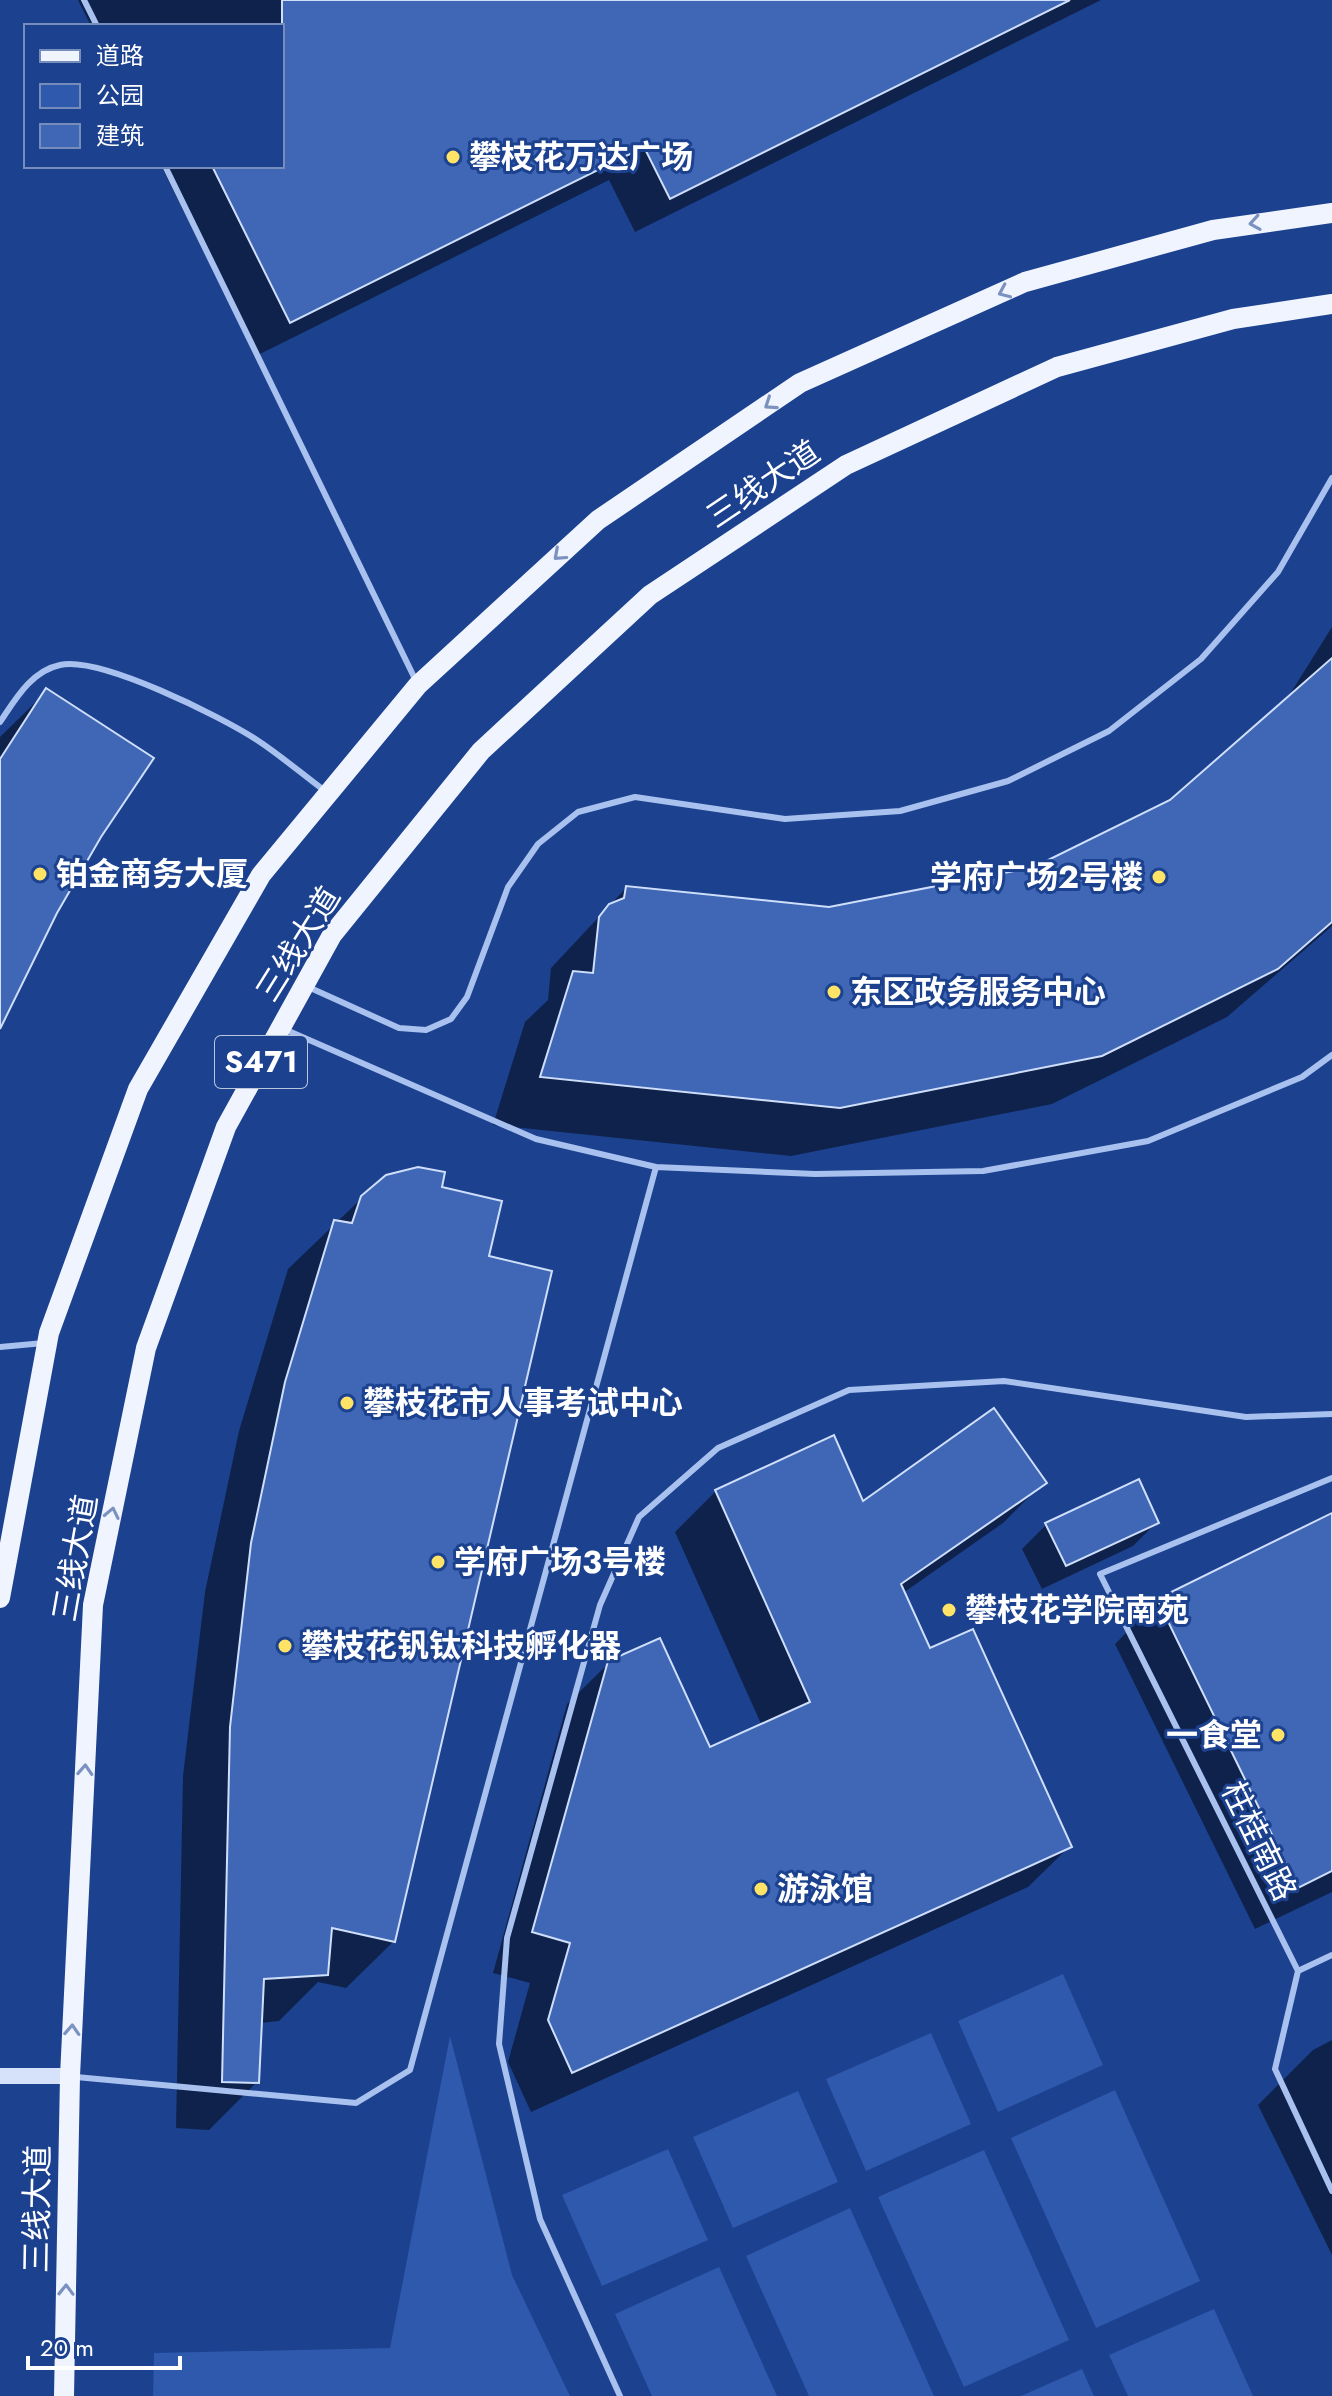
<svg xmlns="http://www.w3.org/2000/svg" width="1332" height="2396" font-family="Jost,'Noto Sans SC',sans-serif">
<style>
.green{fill:#2e59ad}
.shadow{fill:#0007}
.building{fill:#3f67b5;stroke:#cfdefa;stroke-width:2}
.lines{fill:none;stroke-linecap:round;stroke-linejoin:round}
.service{stroke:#a9c1ee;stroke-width:6}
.secondary{stroke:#d6e1fa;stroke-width:16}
.primary{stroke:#f0f4ff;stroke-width:20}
.oneway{stroke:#7b92c1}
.poi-dot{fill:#ffe366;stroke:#1b418f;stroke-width:3}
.labels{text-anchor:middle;stroke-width:6;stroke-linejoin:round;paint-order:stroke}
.shield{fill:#1b418f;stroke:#bbc6dd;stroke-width:2}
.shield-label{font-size:30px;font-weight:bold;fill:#fff}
.poi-label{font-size:32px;font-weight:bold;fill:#fff;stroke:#1b418f;text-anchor:start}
.street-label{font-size:32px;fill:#fff;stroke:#1b418f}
</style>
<rect width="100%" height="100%" fill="#1b418f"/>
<path class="green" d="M1063 1974 1103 2065 998 2112 958 2021Z
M931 2033 971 2124 866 2171 826 2079Z
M450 2036 512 2275 570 2396H153L154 2353 390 2348Z
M1115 2090 1200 2281 1096 2328 1011 2138Z
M798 2091 838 2182 733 2228 693 2137Z
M668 2149 708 2240 602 2286 562 2195Z
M984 2150 1069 2340 964 2387 878 2197Z
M850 2208 934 2396H809L746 2256Z
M719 2267 777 2396H652L615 2314Z
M1214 2309 1253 2396H1128L1109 2355Z
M1082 2369 1094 2396H1021Z"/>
<path class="shadow" d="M78 0H1101L635 232 609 180 256 356 161 166H282V26H91Z
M1332 627V926L1227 1017 1052 1104 791 1156 493 1125 525 1022 548 1000 551 968 626 888 829 909 1035 869 1171 802 1285 702Z
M47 691 100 836 55 912 0 1031V737Z
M439 1189 486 1257 394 1941 346 1988 318 1982 279 2021 260 2023 257 2082 209 2130 176 2128 183 1776 205 1592 239 1431 288 1269 363 1197Z
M1044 1482 1003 1523 903 1593 929 1651 1069 1847 1028 1887 531 2112 508 2062 530 1983 493 1973 567 1704 609 1663 709 1750 762 1726 675 1532 716 1491 863 1504Z
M1138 1482 1157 1522 1133 1546 1042 1589 1022 1549 1046 1525Z
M1332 1516V1892L1255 1929 1115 1644 1158 1601Z
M1332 2040V2255L1258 2105 1313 2050Z"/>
<path class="building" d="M282 0H1070L670 199 644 147 290 323 212 166H282Z
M1332 658V922L1278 969 1102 1056 840 1108 540 1077 573 971 593 973 599 917 609 904 624 898 626 886 829 907 1034 867 1170 800Z
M46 688 154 758 101 837 57 913 0 1029V759Z
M418 1167 445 1172 442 1187 502 1201 489 1256 552 1271 395 1942 332 1928 328 1975 264 1979 259 2083 222 2082 230 1727 251 1543 285 1382 334 1220 352 1223 361 1196 386 1175Z
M994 1408 1047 1483 901 1584 930 1648 973 1629 1072 1847 572 2073 548 2020 570 1943 532 1932 608 1661 660 1638 710 1747 810 1702 715 1490 834 1435 863 1501Z
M1139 1479 1159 1523 1066 1566 1045 1523Z
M1332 1513V1871L1298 1888 1157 1599Z"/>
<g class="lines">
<path class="service" d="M84 0 97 26
M165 166 416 681
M0 722C15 700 31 671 60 665 100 656 220 716 257 740 280 755 302 774 325 791
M306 986 399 1028 426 1030 451 1019 467 997 508 887 538 844 578 812 635 797 785 819 900 811 1008 781 1109 731 1201 659 1278 572 1332 478
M284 1029 536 1139 656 1167 815 1174 983 1171 1148 1141 1302 1077 1332 1055
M0 1347 44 1343
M1332 1478 1100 1574 1298 1971 1275 2069 1332 2191
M1298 1971 1332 1955
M76 2077 356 2103 410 2070 656 1167
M620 2396 540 2219 499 2044 507 1938 600 1605 639 1517 718 1448 849 1390 1004 1381 1246 1417 1332 1414"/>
<path class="secondary" d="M0 2076H70"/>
<path class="primary" d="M0 1598 49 1333 138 1089 261 875 418 685 598 520 800 383 1025 282 1213 230 1332 213
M64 2396 70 2076 93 1605 146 1348 226 1127 332 935 481 751 650 595 846 465 1057 367 1233 319 1332 304"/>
</g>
<defs><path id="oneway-chevron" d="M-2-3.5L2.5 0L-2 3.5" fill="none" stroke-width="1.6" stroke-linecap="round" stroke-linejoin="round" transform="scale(2)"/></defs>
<g class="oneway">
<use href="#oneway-chevron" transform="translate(1255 223) rotate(171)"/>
<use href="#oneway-chevron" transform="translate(1004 292) rotate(156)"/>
<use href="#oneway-chevron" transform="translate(770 404) rotate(146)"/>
<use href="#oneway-chevron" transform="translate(559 555) rotate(138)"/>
<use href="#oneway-chevron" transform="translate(112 1513) rotate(-78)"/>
<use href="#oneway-chevron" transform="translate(85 1770) rotate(-87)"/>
<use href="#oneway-chevron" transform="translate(72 2030) rotate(-87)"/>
<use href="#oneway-chevron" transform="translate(66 2290) rotate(-89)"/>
</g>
<g class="poi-dot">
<circle cx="453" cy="157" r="8"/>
<circle cx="40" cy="874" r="8"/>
<circle cx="1159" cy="877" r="8"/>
<circle cx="834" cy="992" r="8"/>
<circle cx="347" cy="1403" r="8"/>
<circle cx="438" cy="1562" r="8"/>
<circle cx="949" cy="1610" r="8"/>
<circle cx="285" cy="1646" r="8"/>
<circle cx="1278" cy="1735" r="8"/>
<circle cx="761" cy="1889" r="8"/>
</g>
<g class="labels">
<rect class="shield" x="215" y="1036" width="92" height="52" rx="6"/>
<g class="shield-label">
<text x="261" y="1072">S471</text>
</g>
<g class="poi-label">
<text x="469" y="168">攀枝花万达广场</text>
<text x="56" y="885">铂金商务大厦</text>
<text x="1143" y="888" text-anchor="end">学府广场2号楼</text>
<text x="850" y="1003">东区政务服务中心</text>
<text x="363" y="1414">攀枝花市人事考试中心</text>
<text x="454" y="1573">学府广场3号楼</text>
<text x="965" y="1621">攀枝花学院南苑</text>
<text x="301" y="1657">攀枝花钒钛科技孵化器</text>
<text x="1262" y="1746" text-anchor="end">一食堂</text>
<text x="777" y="1900">游泳馆</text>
</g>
<g class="street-label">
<text transform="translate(763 484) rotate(-34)" y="11">三线大道</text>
<text transform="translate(298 944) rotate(-58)" y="11">三线大道</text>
<text transform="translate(75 1558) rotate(-80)" y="11">三线大道</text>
<text transform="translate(1259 1841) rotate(64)" y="11">柱桂南路</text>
<text transform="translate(37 2209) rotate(-89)" y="11">三线大道</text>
</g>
</g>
<rect x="24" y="24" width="260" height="144" fill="#1b418f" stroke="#768dbc" stroke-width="2"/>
<rect x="40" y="50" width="40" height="12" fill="#f0f4ff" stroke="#768dbc" stroke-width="2"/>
<text x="96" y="64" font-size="24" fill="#ffffff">道路</text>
<rect x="40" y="84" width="40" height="24" fill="#2e59ad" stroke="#768dbc" stroke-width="2"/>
<text x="96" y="104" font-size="24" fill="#ffffff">公园</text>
<rect x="40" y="124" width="40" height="24" fill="#3f67b5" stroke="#768dbc" stroke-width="2"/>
<text x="96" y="144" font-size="24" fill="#ffffff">建筑</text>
<path d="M28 2356v12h152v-12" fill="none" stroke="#ffffff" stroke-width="4"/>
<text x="40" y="2356" font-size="24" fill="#ffffff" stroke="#1b418f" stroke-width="6" paint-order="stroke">20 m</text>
</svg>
